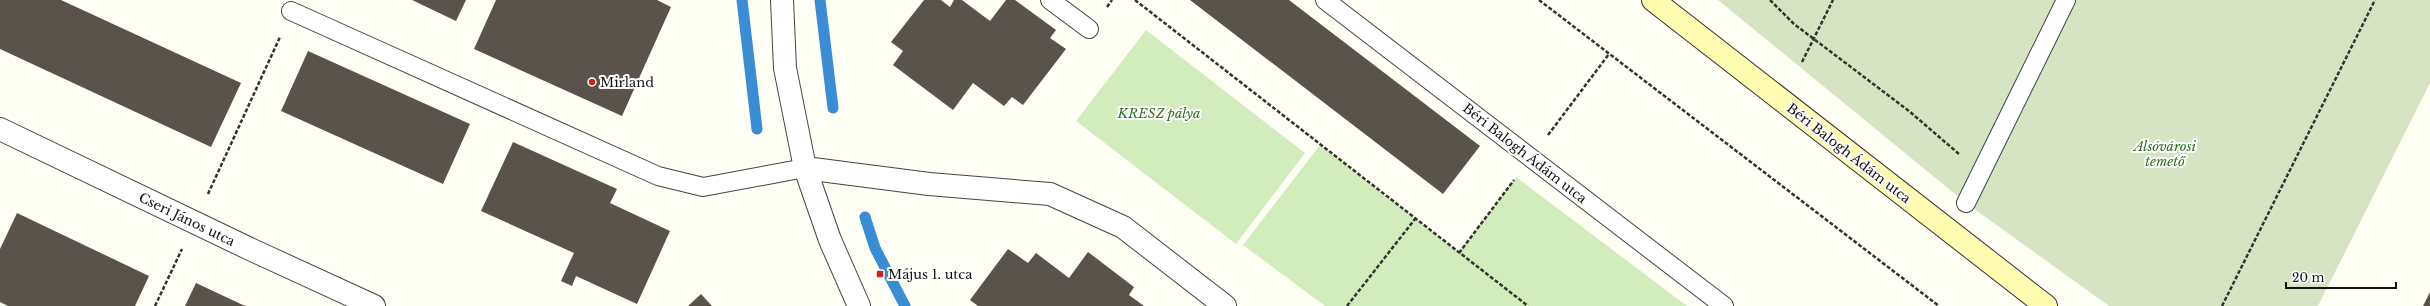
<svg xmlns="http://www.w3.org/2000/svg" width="2430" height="306" font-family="'Libre Baskerville',serif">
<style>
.green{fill:#d2edbb}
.cemetery{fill:#d7e4c3}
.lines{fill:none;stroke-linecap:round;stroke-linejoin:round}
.stream{stroke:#398dd4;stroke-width:11}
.building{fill:#5a534c}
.lane-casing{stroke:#444;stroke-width:20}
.street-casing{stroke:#444;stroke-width:24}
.secondary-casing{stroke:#333;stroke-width:24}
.path{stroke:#333;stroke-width:2.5;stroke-dasharray:4 2;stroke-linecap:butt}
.lane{stroke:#fff;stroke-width:18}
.street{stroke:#fff;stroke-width:22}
.secondary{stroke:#fffbb0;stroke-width:22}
.poi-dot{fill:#ca2320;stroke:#fff;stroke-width:1.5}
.labels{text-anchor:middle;stroke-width:4;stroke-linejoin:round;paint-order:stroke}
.poi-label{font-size:13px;fill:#111;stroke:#fff;text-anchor:start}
.park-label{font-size:13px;font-style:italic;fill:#286e1c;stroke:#fff}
.street-label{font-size:13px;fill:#111;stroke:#fff}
</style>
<rect width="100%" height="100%" fill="#fffef5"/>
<path class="green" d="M1146 30 1305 153 1236 244 1076 121Z
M1320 145 1459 253 1516 177 1687 306H1325L1243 245Z"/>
<path class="cemetery" d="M1718 0H2430V83L2318 306H2109L1966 203Z"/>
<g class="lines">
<path class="stream" d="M742 0 757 129
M820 0 833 108
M865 217 875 248 905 306"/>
</g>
<path class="building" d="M0 0H61L241 83 211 147 0 49Z
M412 0H466L456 21Z
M496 0H657L671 7 622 116 474 49Z
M924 0H941L950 7 954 0H962L990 21 1006 0H1015L1056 30 1050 38 1066 49 1023 105 1012 97 1004 106 973 83 953 110 893 65 903 51 891 42Z
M1190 0H1289L1480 146 1443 194Z
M308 51 470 124 443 184 281 111Z
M513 142 617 189 610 203 670 231 637 304 576 276 572 286 561 281 574 253 481 211Z
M17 213 149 276 135 306H8L0 302V249Z
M1008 249 1028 263 1036 253 1069 278 1088 252 1134 287 1129 295 1144 306H978L970 300Z
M196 283 243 305 246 306H185Z
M2430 292V306H2423Z
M701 294 712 306H688Z"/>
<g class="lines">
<defs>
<path id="lane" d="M1050 0 1089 29
M1325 0 1724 306
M291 11 658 176 703 187 805 168
M1966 203 2066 0"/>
<path id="street" d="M782 0 785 68 805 168 830 240 859 306
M0 129 252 250 374 306
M805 168 929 184 1050 194 1123 227 1225 306"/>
<path id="secondary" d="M1653 0 2046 306"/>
</defs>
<use href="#lane" class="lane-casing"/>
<use href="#street" class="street-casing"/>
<use href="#secondary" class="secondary-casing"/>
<path class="path" d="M1135 0 1528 306
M1539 0 1939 306
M1770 0 1794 24 1909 111 1959 154
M1107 7 1112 0
M1802 62 1833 0
M1548 135 1609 54
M208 194 280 37
M1459 253 1514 180
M155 306 182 249
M1347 306 1415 219
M2222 306 2375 0"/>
<use href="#lane" class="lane"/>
<use href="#street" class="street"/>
<use href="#secondary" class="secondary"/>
</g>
<g class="poi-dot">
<circle cx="592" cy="82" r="4"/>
<rect x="876" y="270" width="8" height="8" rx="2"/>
</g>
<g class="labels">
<g class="poi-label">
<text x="600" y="87">Mirland</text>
<text x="888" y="279">Május 1. utca</text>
</g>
<g class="park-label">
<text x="1159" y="118">KRESZ pálya</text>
<text x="2165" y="151">Alsóvárosi<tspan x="2165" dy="15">temető</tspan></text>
</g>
<g class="street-label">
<text transform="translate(1525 153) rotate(38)" y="5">Béri Balogh Ádám utca</text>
<text transform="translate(1849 153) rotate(38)" y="5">Béri Balogh Ádám utca</text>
<text transform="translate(187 219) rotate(26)" y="5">Cseri János utca</text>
</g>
</g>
<path d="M2286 282v6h110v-6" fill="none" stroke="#111111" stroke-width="2"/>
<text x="2292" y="282" font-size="12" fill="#111111" stroke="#ffffff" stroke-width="3" paint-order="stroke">20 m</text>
</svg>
